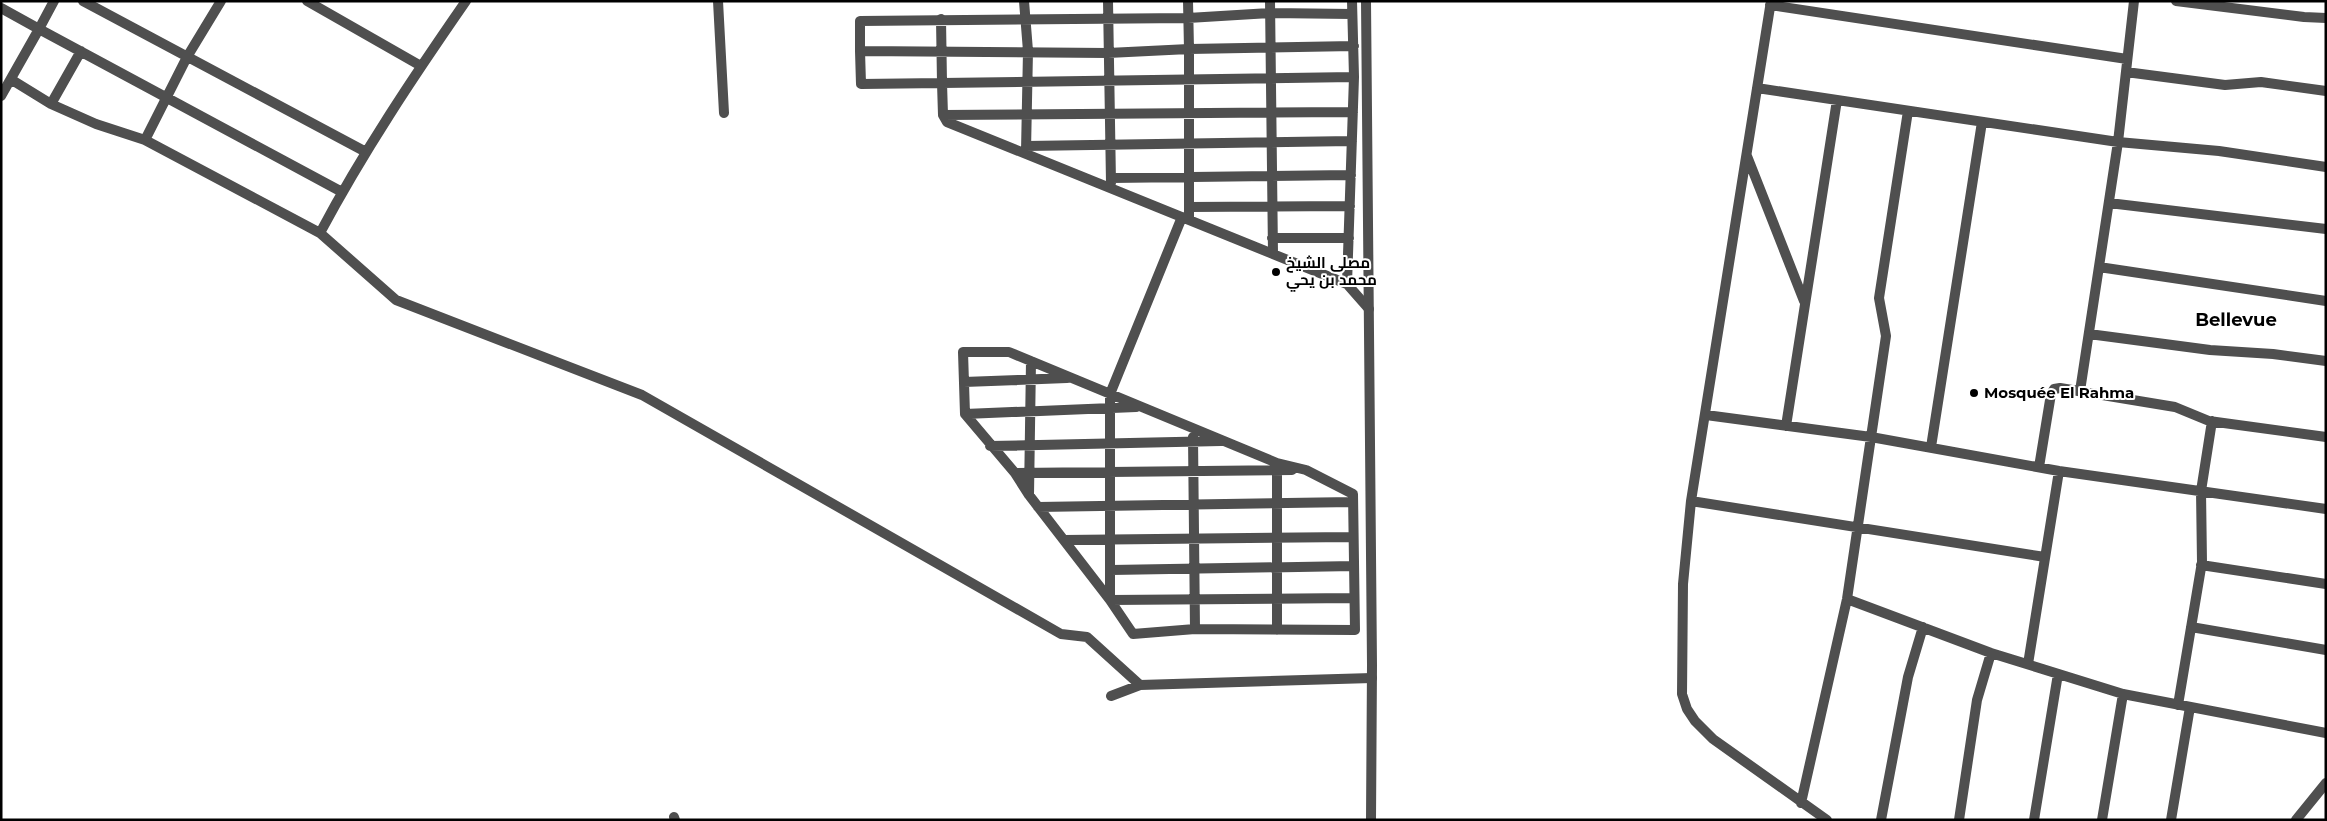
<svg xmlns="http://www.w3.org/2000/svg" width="2327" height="821" font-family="Montserrat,Cairo,sans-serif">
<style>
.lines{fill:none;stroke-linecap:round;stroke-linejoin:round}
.minor{stroke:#4f4f4f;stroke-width:10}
.tertiary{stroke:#4f4f4f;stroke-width:10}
.poi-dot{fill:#000;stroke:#fff;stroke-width:2}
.labels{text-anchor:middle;stroke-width:4;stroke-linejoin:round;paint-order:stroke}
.poi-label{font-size:15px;font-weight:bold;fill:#000;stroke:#fff;text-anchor:start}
.quarter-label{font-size:18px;font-weight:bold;fill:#000;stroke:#fff}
</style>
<rect width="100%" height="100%" fill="#fff"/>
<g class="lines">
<path class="minor" d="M54 1 39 29 342 192
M83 1 366 152
M307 1 421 66
M718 1 724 113
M1024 1 1028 51 1026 151
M1108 1 1111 183
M1188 1 1189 49 1354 46
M1270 1 1273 254
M1771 1 1691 501 1683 584 1682 694 1687 709 1695 721 1713 739 1827 820
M2176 1 2304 17 2326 18
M1770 5 2127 59
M1 8 39 29 1 96
M941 19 942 83 1354 77
M860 51V21L1188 18 1270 13 1352 14
M2126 72 2225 85 2261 82 2326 91
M12 80 51 104 96 124 145 140 320 233C363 152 414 76 466 1
M1757 88 2118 142 2219 151 2326 167
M51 104 81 51
M943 115 1353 112
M145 140 187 57 221 1
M1026 146 1352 141
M1747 156 1804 301
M1111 178 1351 175
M2109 203 2326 229
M1189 207 1350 206
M1182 217 1110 394V600L1354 598
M1189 220V49L1108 53 860 51 861 84 942 83 943 115 947 122 1347 284 1369 309
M320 233 396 300 642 395 1061 634 1087 637 1140 685
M1272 238H1349
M2099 267 2326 301
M1347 284 1354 77 1352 1
M2089 334 2210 350 2273 354 2326 361
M963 352H1009L1277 463 1306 470 1353 494 1355 630 1195 629 1133 634 1110 600 1029 495 1015 473 965 414Z
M964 382 1067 378
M2080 391 2118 142 2134 1
M965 414 1136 407
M1706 415 1871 437 2059 471 2326 509
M1786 426 1837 100
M1193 437 1195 629
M990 446 1221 441
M1931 447 1982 122
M1277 464V630
M2039 467 2051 394 2054 389 2060 388 2175 407 2209 421 2326 437
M1015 473 1292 470
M1029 495 1031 361
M1691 501 2045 557
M1038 507 1353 502
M1064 540 1353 537
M2201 565 2326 584
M1111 570 1354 566
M1847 599 1991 653 2123 694 2326 733
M2191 627 2326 650
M2028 664 2059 471
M1111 696 1140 685 1372 678
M2178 705 2202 562 2201 491 2212 421
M1801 803 1847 599 1886 336 1879 298 1908 111
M674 817 675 820
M1881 820 1908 677 1923 627
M1959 820 1977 700 1991 653
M2034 820 2058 674
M2102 820 2123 694
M2171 820 2190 707
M2296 820 2326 783"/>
<path class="tertiary" d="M1366 1 1372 665 1371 820"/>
</g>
<g class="poi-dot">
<circle cx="1276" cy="272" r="5"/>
<circle cx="1974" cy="393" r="5"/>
</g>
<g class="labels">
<g class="poi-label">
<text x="1286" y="268">مصلى الشيخ<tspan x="1286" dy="17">محمد بن يحي</tspan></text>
<text x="1984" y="398">Mosquée El Rahma</text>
</g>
<g class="quarter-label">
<text x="2236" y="326">Bellevue</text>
</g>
</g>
<rect width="2327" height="821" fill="none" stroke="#000000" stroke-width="5"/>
</svg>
